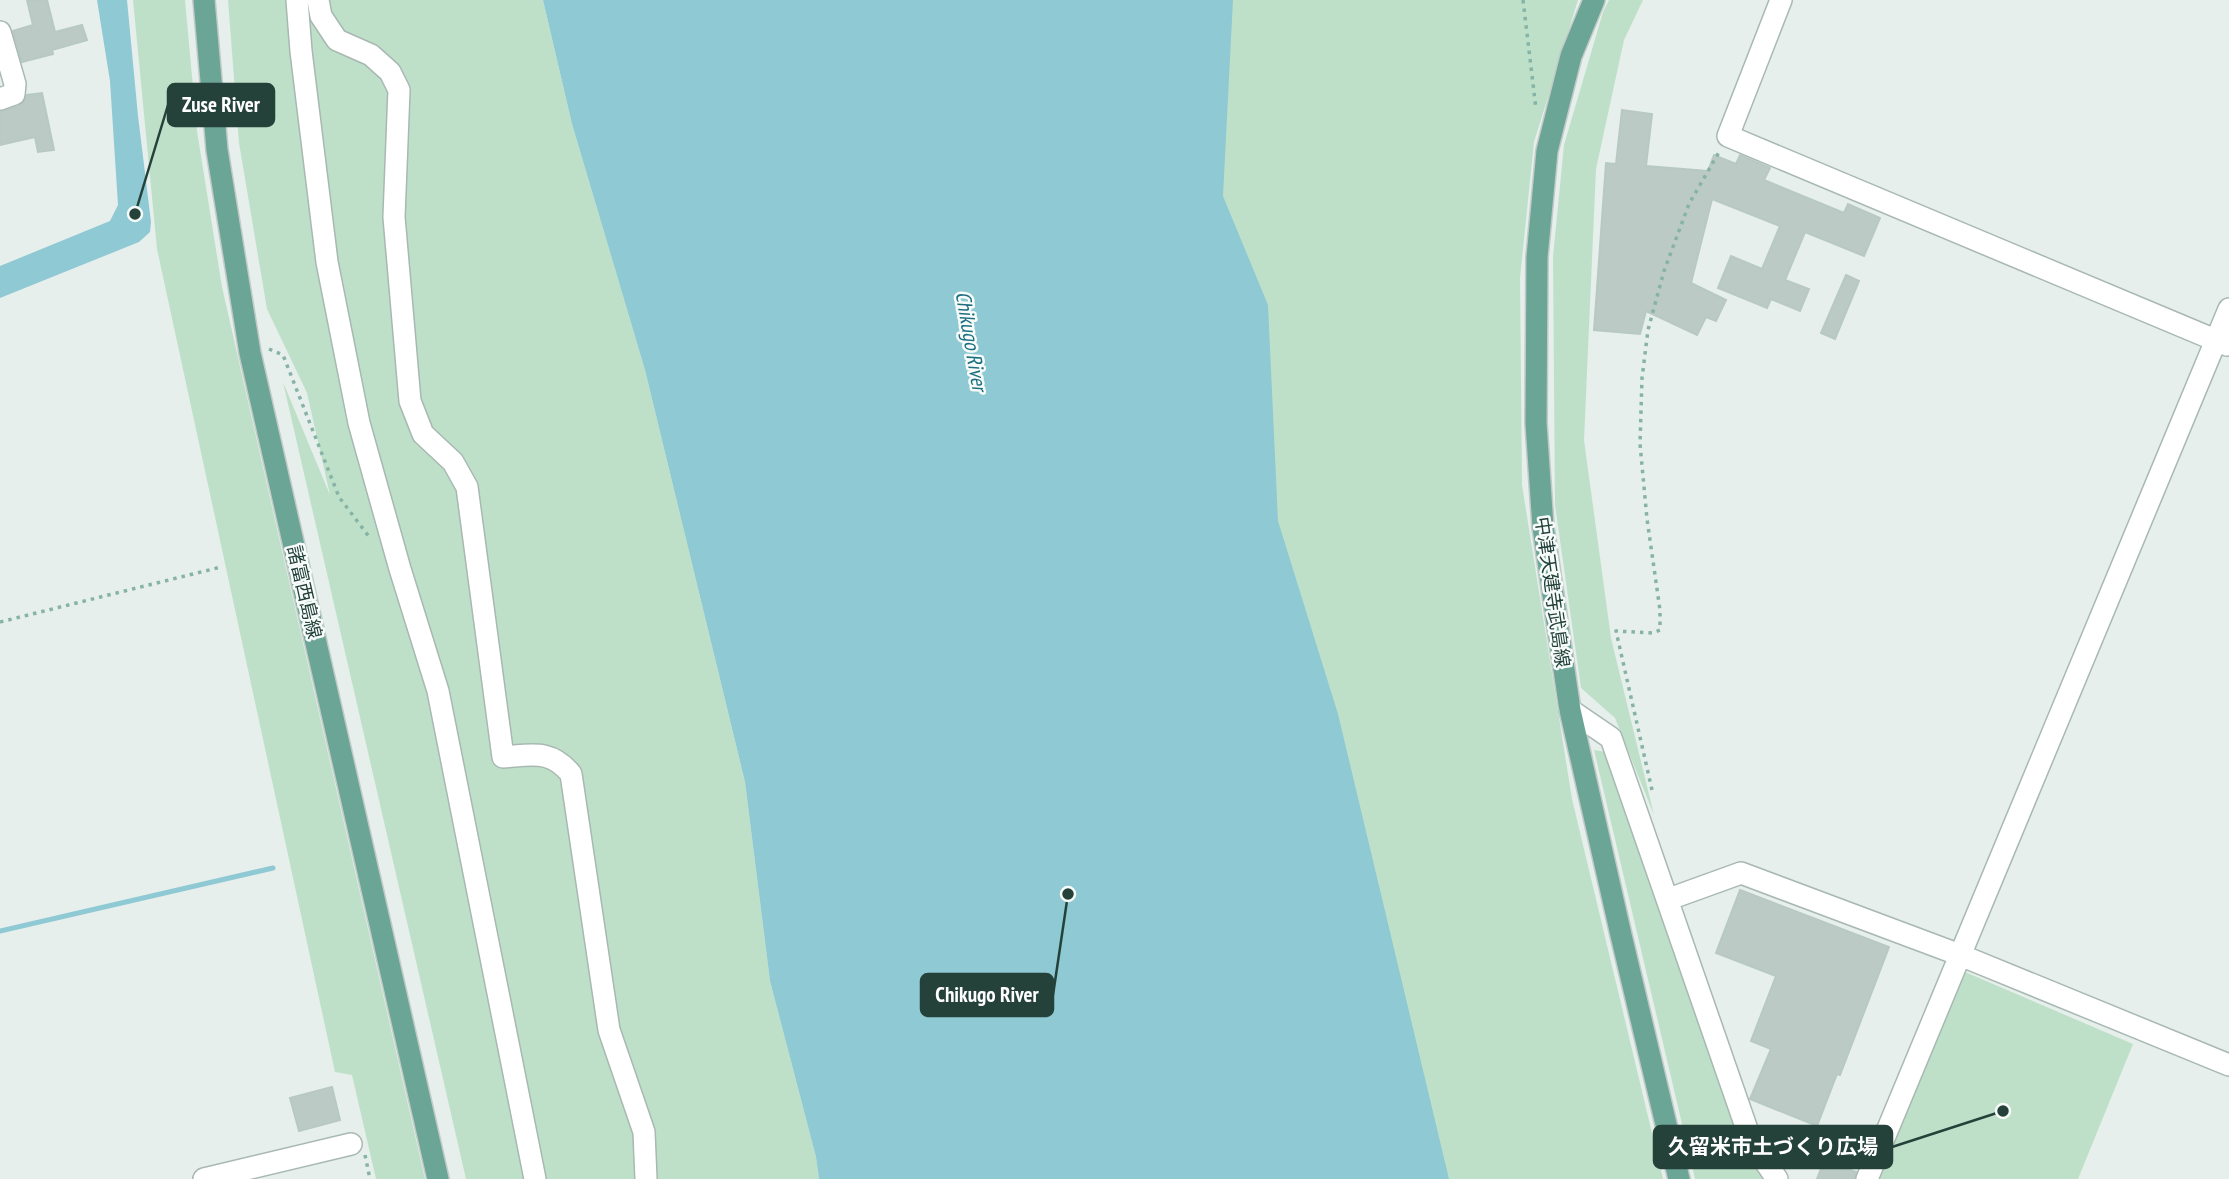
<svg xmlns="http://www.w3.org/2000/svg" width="2229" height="1179" font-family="'PT Sans Narrow','Noto Sans JP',sans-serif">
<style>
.green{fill:#bfe0c8}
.water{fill:#8ec9d4}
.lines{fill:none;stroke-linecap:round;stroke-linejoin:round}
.stream{stroke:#8ec9d4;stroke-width:5}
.building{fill:#bbcac4;stroke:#b8c9c2;stroke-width:2}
.minor-casing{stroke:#a8b8b2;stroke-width:24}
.major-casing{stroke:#c2cac8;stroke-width:24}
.path{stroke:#86b3a5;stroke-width:3.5;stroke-dasharray:3.5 5;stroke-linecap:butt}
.minor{stroke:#fff;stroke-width:21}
.major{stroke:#6aa596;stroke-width:21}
.labels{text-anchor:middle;stroke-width:5;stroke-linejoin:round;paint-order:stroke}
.street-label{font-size:19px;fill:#24423a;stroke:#f7fbf9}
.water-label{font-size:21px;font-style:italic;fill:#1c6f80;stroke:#f7fbf9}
.leader{fill:none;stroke:#24423a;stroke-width:2.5}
.callout-dot{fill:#24423a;stroke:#f7fbf9;stroke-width:2.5}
.callout{fill:#24423a;stroke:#24423a;stroke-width:2.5}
.callout-label{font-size:21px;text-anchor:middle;font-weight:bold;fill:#fff}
</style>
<rect width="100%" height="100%" fill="#e6efeb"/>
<path class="green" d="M133 0H185L197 131 222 287 425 1179H376L352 1075 335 1072 157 249Z
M228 0H543L572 124 645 370 745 782 770 981 816 1157 819 1179H466L283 382 330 495 307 393 267 309 239 143Z
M1172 0H1578L1534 142 1520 278 1522 485 1572 799 1663 1179H1411L1298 709Z
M1609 0H1643L1624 40 1596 169 1584 440 1611 638 1654 815 1615 718 1581 688 1555 505 1553 257 1564 145 1603 12Z
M1594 750 1612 753 1769 1179H1695Z
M1965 972 2133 1044 2078 1179H1869Z"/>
<path class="water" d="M97 0H127L138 116 151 222 150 232 139 242 0 298V266L110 221 118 205 110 81Z
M543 0H1233L1223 196 1268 305 1278 521 1338 714 1449 1179H819L816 1157 770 981 745 782 645 370 572 124Z"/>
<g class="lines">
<path class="stream" d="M0 931 273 868"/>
</g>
<path class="building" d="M27 0H47L55 32 82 25 87 40 52 50 53 54 22 62 13 31 33 25Z
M42 93 54 150 38 152 35 137 0 145V112L19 106 25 101 27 95Z
M1622 110 1652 114 1646 166 1708 171 1714 155 1736 164 1740 155 1770 168 1764 180 1844 213 1848 204 1880 218 1864 256 1805 232 1785 280 1809 289 1800 311 1771 299 1767 308 1718 288 1731 256 1762 269 1780 226 1712 199 1691 283 1726 300 1716 321 1706 317 1697 335 1646 311 1640 334 1594 330 1606 163 1616 164Z
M1846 275 1859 281 1835 339 1821 333Z
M1740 890 1889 947 1840 1075 1837 1074 1817 1126 1750 1099 1771 1049 1751 1041 1776 976 1716 953Z
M332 1087 340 1120 299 1131 290 1098Z
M1824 1161 1856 1172 1854 1179H1817Z"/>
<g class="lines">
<defs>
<path id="minor" d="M297 0 301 51 327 262 359 423 400 569 438 691 535 1179
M318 0 321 16 337 40 371 55 390 72 399 90 394 217 410 401 423 434 453 462 467 487 503 757C532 755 551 749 571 774L609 1030 644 1132 646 1179
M1781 0 1728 136 2227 345
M0 32 15 84 14 94 0 99
M1570 710 1611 738 1751 1141 1777 1179
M1669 899 1741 873 1960 955 2229 1065
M204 1179 351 1144
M1867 1179 2229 309"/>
<path id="major" d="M204 0 217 150 250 353 438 1179
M1594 0 1571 56 1547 151 1537 257 1536 423 1543 527 1570 710 1621 935 1679 1179"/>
</defs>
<use href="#minor" class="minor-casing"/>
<use href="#major" class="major-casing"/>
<path class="path" d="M1523 0 1536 109
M269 349 283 355 339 497 370 538
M0 622 221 567
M1652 790 1616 631 1652 633 1660 630V610L1647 519 1640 444 1642 378 1648 330 1664 271 1689 204 1719 152
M365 1155 370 1179"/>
<use href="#minor" class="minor"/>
<use href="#major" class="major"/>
</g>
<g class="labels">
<g class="street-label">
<text transform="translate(305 592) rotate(77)" y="7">諸富西島線</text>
<text transform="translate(1553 592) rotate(82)" y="7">中津天建寺武島線</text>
</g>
<g class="water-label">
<text transform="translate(971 341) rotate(80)" y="7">Chikugo River</text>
</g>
</g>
<path class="leader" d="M135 214L168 105M1068 894L1053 995M2003 1111L1892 1147"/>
<g class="callout-dot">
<circle cx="135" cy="214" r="7"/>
<circle cx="1068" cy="894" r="7"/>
<circle cx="2003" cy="1111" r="7"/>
</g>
<g class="callout">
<rect x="168" y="84" width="106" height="42" rx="7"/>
<rect x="921" y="974" width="132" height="42" rx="7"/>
<rect x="1654" y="1126" width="238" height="42" rx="7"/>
</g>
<g class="callout-label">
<text x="221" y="112">Zuse River</text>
<text x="987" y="1002">Chikugo River</text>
<text x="1773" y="1154">久留米市土づくり広場</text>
</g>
</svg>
